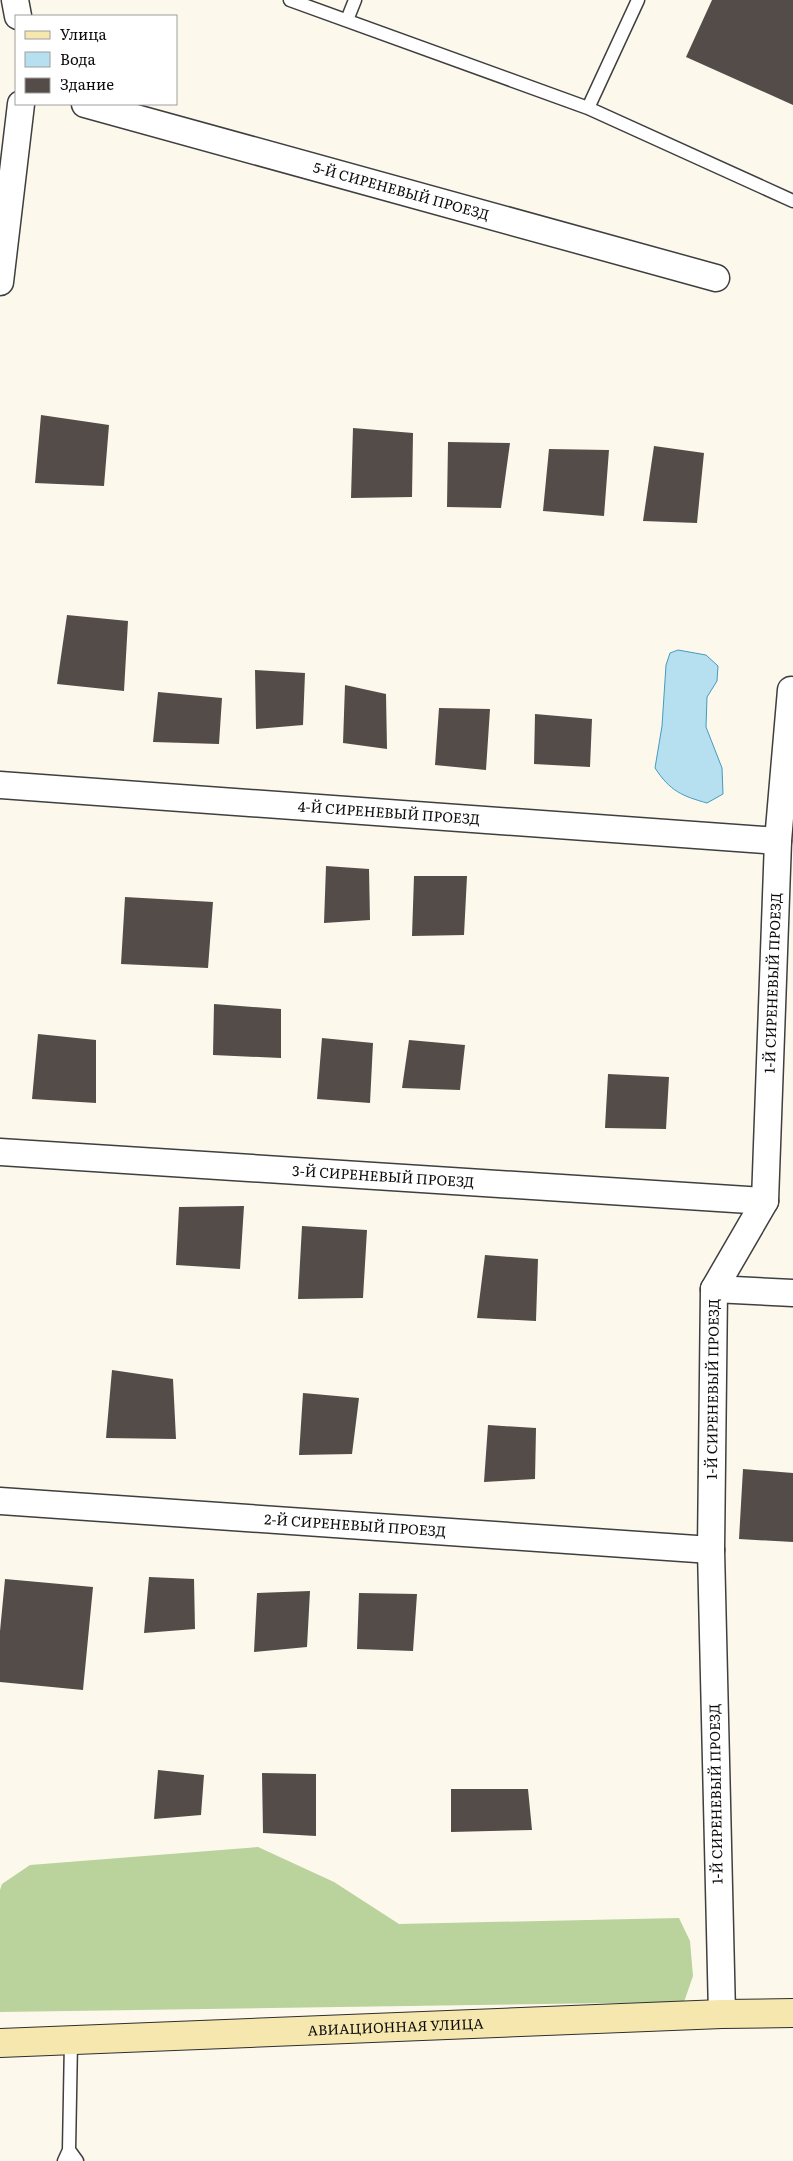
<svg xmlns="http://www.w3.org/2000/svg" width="793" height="2161" font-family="Literata,serif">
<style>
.forest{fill:#bad29b}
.water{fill:#b6e0ef;stroke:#459bbe}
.building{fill:#534c49}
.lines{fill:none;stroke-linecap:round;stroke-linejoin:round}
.lane-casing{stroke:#3f3f3f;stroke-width:15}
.street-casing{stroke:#3f3f3f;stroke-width:29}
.secondary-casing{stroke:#2e2e2e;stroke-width:30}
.lane{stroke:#fff;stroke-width:12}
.street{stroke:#fff;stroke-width:26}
.secondary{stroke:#f6e7ae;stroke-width:28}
.labels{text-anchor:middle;stroke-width:5;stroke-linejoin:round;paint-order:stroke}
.street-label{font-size:14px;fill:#0c0c0c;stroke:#fff}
</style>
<rect width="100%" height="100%" fill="#fdf8ec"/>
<path class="forest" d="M258 1847 334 1882 399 1924 679 1918 690 1941 693 1976 684 2002 0 2012V1890L2 1884 30 1865Z"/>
<path class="water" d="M678 650 706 655 718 666 717 681 707 697 706 727 722 768 723 794 707 803C682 796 670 791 655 768L662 726 666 665 670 653Z"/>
<path class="building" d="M712 0H793V105L686 57Z
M41 415 109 425 104 486 35 483Z
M353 428 413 433 412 497 351 498Z
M448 442 510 443 501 508 447 507Z
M654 446 704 453 697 523 643 521Z
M549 449 609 450 604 516 543 511Z
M67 615 128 621 124 691 57 684Z
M255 670 305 673 303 725 256 729Z
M345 685 386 694 387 749 343 743Z
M158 692 222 698 219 744 153 742Z
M439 708 490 709 486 770 435 765Z
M535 714 592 719 590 767 534 764Z
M326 866 369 869 370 920 324 923Z
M414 876H467L464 935 412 936Z
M125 897 213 902 208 968 121 964Z
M214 1004 281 1009V1058L213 1055Z
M38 1034 96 1040V1103L32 1099Z
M322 1038 373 1043 370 1103 317 1099Z
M409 1040 465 1045 460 1090 402 1088Z
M608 1074 669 1077 666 1129 605 1128Z
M244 1206 240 1269 176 1265 179 1207Z
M302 1226 367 1230 363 1298 298 1299Z
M485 1255 538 1259 536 1321 477 1318Z
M112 1370 173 1379 176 1439 106 1438Z
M303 1393 359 1398 352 1454 299 1455Z
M488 1425 536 1428 535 1479 484 1482Z
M743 1469 793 1473V1542L739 1539Z
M149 1577 194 1579 195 1629 144 1633Z
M5 1579 93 1587 83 1690 0 1682V1631Z
M310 1591 307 1647 254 1652 257 1593Z
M359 1593 417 1594 413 1651 357 1649Z
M158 1770 204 1775 201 1815 154 1819Z
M262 1773 316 1774V1836L263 1833Z
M451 1789H528L532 1830 451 1832Z"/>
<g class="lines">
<defs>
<path id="lane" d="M290 0 588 108 793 201
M347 20 355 0
M588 108 638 0
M69 2150 77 2161
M64 2161 69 2150 71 2041"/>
<g id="street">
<path d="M15 0 18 16"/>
<path id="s1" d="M85 104 716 278"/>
<path d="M0 282 21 104"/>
<path id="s2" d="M0 785 778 841"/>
<path id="s3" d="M0 1152 765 1201"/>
<path d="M714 1289 793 1293"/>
<path id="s4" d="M0 1501 711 1550"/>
<path id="s5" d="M722 2014 711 1550 714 1289 765 1201 778 841 791 690"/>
</g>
<g id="secondary">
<path id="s6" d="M0 2043 722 2014 793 2013"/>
</g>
</defs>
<use href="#lane" class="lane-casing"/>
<use href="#street" class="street-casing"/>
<use href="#secondary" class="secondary-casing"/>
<use href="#lane" class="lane"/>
<use href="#street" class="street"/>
<use href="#secondary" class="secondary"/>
</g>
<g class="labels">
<g class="street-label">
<text dy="5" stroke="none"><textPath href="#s1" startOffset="328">5-Й СИРЕНЕВЫЙ ПРОЕЗД</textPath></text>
<text dy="5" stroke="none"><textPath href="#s2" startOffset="390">4-Й СИРЕНЕВЫЙ ПРОЕЗД</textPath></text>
<text dy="5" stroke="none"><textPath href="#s5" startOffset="1045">1-Й СИРЕНЕВЫЙ ПРОЕЗД</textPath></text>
<text dy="5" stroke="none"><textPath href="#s3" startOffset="384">3-Й СИРЕНЕВЫЙ ПРОЕЗД</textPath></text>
<text dy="5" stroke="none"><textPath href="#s5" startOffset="625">1-Й СИРЕНЕВЫЙ ПРОЕЗД</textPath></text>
<text dy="5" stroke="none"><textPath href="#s4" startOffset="356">2-Й СИРЕНЕВЫЙ ПРОЕЗД</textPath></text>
<text transform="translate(716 1794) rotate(-91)" y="5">1-Й СИРЕНЕВЫЙ ПРОЕЗД</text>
<text dy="5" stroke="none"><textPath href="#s6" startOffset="396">АВИАЦИОННАЯ УЛИЦА</textPath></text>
</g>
</g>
<rect x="15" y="15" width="162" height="90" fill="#ffffff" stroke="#9e9e9e"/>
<rect x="25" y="31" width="25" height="8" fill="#f6e7ae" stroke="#9e9e9e"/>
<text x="60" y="40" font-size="15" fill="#0c0c0c">Улица</text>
<rect x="25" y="52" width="25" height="15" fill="#b6e0ef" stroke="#9e9e9e"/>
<text x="60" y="65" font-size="15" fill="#0c0c0c">Вода</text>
<rect x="25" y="78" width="25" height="15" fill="#534c49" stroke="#9e9e9e"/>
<text x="60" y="90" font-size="15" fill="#0c0c0c">Здание</text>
</svg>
